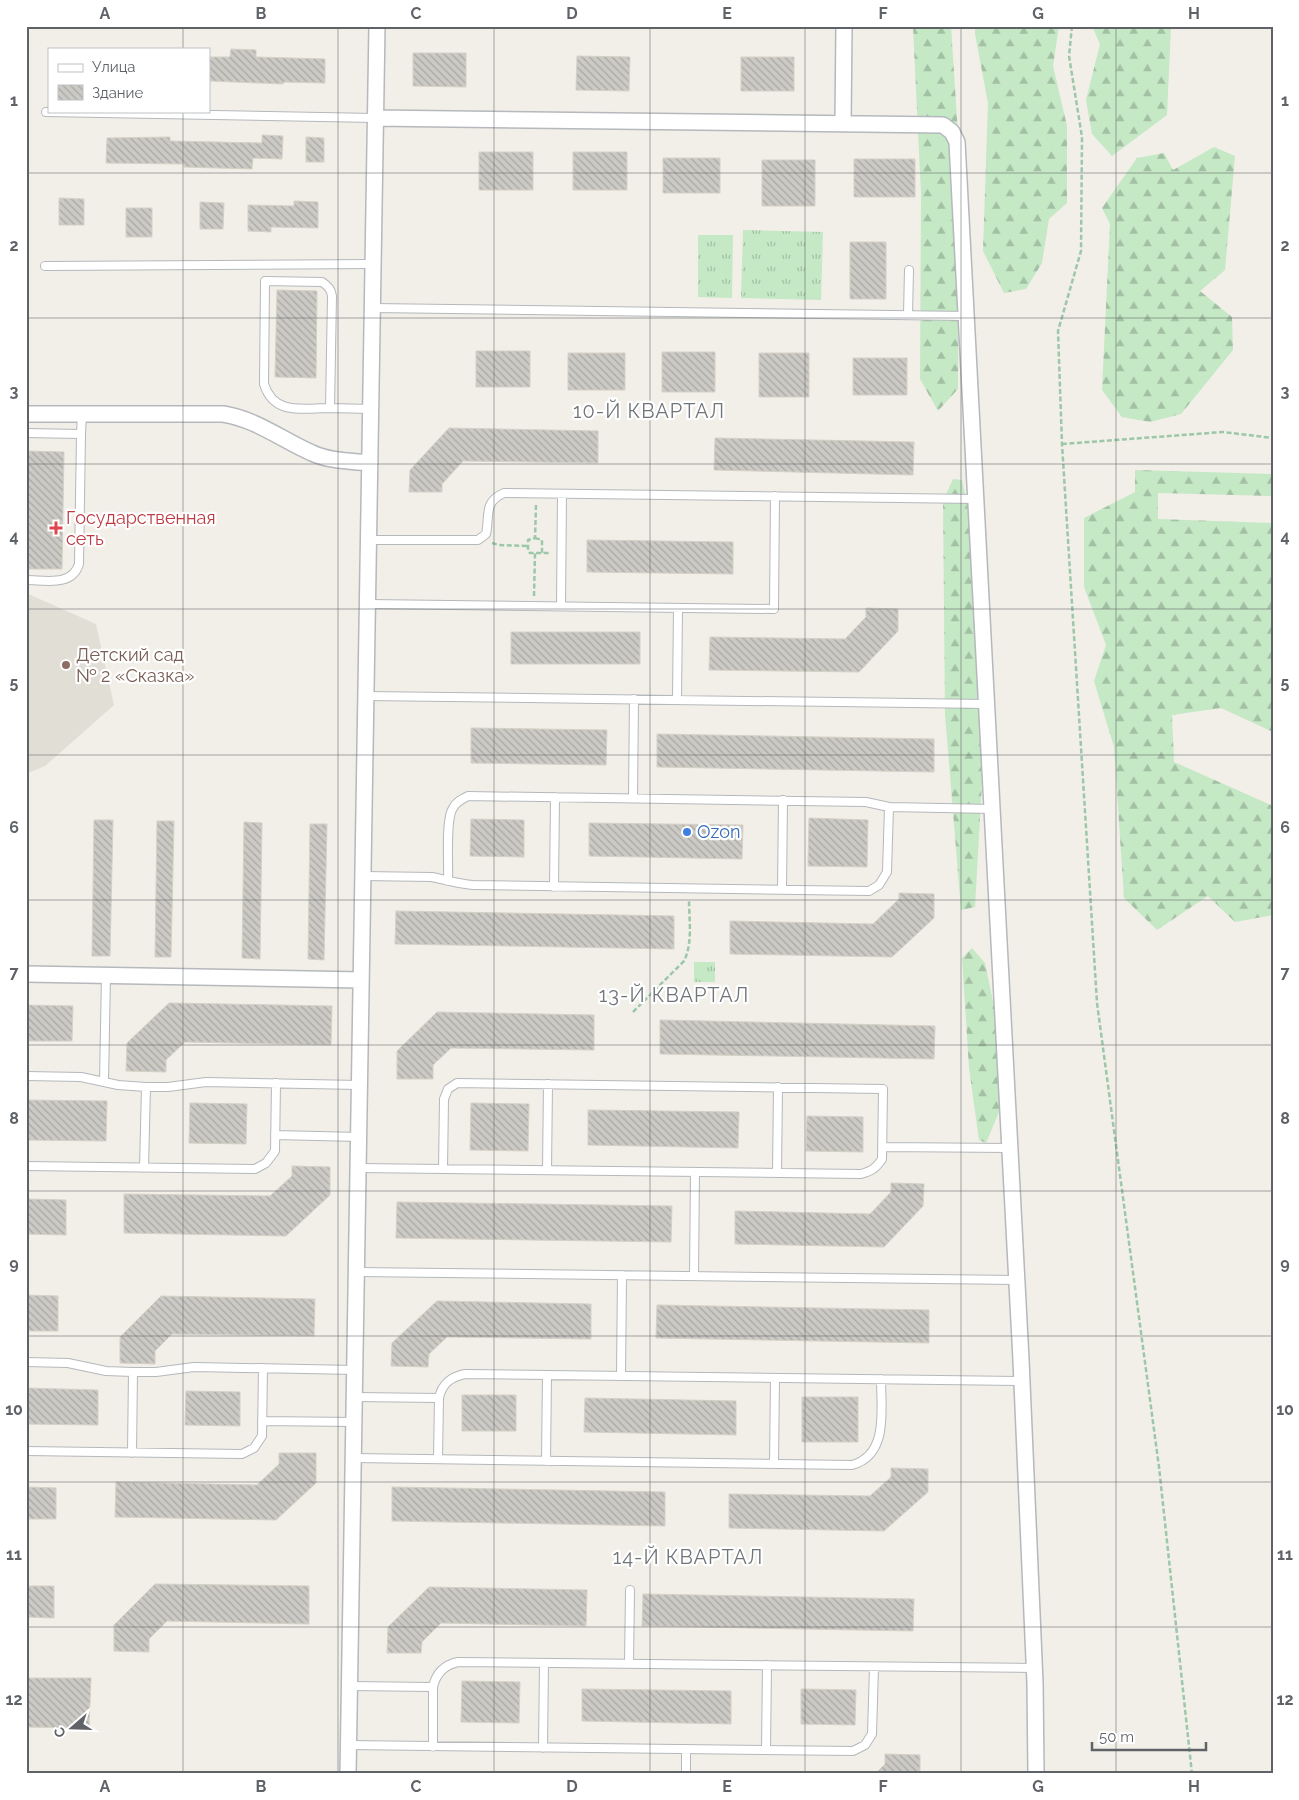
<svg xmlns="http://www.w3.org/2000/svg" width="1299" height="1800" font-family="Raleway,sans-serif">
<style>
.education{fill:#e1ded6}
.grass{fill:url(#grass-tufts)}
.forest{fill:url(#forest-firs)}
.building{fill:url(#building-back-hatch);stroke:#d6d1c6}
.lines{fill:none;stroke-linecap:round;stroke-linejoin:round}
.lane-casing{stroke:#b5b8bc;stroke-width:10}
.street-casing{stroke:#b5b8bc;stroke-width:18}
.path{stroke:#9cc7a9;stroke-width:2.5;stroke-dasharray:5 2.5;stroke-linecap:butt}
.lane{stroke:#fff;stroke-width:8}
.street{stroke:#fff;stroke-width:15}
.grid{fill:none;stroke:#5f6368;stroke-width:1;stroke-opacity:0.55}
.health-dot{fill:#e0444e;stroke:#fff;stroke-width:2}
.education-dot{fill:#8d6e63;stroke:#fff;stroke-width:2}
.shop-dot{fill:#3f7fe0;stroke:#fff;stroke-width:2}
.labels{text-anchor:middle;stroke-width:4.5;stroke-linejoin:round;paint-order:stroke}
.health-label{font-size:18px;fill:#be3a42;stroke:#fff;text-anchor:start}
.education-label{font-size:18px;fill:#785e54;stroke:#fff;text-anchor:start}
.shop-label{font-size:18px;fill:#366cbe;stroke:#fff;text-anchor:start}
.quarter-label{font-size:20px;letter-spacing:1px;fill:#70757a;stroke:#fff}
.neatline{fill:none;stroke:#5f6368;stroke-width:2}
.grid-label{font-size:16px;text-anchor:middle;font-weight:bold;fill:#5f6368}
</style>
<defs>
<pattern id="grass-tufts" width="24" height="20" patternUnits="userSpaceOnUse" patternTransform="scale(1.25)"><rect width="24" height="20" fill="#c5e8c5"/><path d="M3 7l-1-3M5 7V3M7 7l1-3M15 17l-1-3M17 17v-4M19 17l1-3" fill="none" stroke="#a3c0a4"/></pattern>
<pattern id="forest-firs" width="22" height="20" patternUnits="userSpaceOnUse" patternTransform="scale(1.25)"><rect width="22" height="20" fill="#c5e8c5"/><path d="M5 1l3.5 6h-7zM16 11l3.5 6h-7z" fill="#a3c0a4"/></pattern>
<pattern id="building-back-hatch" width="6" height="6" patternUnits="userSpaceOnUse" patternTransform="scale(1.25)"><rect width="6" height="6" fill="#cccac5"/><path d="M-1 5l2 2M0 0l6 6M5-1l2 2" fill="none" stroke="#a9a8a4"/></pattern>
</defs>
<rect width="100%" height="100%" fill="#f1efe8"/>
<path class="education" d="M26 593 96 624 114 705 45 766 26 774Z"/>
<path class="grass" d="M743 230 823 232 821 300 741 298Z
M698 235H733L732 298 698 297Z
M694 962H715V982H694Z"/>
<path class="forest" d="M913 26H951L959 150 958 389 938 411 920 379 921 194Z
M975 26H1059L1053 66 1067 126V203L1049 219 1042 263 1026 289 1004 293 983 251 988 103 975 34Z
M1092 26H1171L1167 115 1112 156 1092 134 1086 100 1100 44Z
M1214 147 1235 156 1225 270 1200 291 1232 317 1233 350 1181 414 1150 422 1122 417 1102 390 1110 224 1102 208 1137 158 1164 153 1173 170Z
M1135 470 1273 474V496L1158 493V519L1273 523V732L1221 708 1172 715 1174 762 1273 806V915L1235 922 1208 896 1157 930 1124 898 1114 747 1094 681 1106 645 1084 587V518L1135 492Z
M953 479 962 480 973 531 982 783 975 907 961 910 945 714 943 501Z
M972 948 985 963 998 1025 1001 1107 986 1143 979 1140 969 1068 962 958Z"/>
<path class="building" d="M231 49 256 50V57L325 59V83L284 82 283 84 209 81V57H230Z
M413 53H466V87L413 86Z
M577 56 630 57 629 91 576 90Z
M741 57H794V91H741Z
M262 135 283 136 282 159 253 158 252 169 184 167V164L106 163 107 138 170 137V141L262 143Z
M306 137 324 138V162H306Z
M479 152H533V190H479Z
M573 152H627V190H573Z
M663 158H720V193H663Z
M854 159H915V197H854Z
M762 160H815V206H762Z
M59 198 84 199V225H59Z
M294 201 318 202V228L271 227V232L248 231V205L294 206Z
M200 202 224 203 223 229H200Z
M126 208H152V237H126Z
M850 242H886V299H850Z
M277 290 317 291 316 378 275 377Z
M476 351H530V387H476Z
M662 352H715V392H662Z
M568 353H625V390H568Z
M759 353H809V397H759Z
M853 358H907V395H853Z
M449 428 598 431V463L463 461 442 484V492H409L410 470Z
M715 438 914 442 913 475 714 470Z
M26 451 64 452 62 569H26Z
M587 540 733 542V574L587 572Z
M866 608 898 609V631L859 672 709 670 710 637 845 639 866 617Z
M511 632H640V664H511Z
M471 728 607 730 606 765 471 763Z
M657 734 934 739V772L657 767Z
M809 818 868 820 867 867 808 866Z
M471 819 524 820V857L470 856Z
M94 820H113L110 956H92Z
M157 821H174L171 957H155Z
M244 822 262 823 260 959 242 958Z
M589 823 743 825 742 859 589 856Z
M310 824H327L324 960 308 959Z
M899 893 934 894V918L892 957 730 954V921L873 924 899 899Z
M396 911 674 916V949L395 944Z
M169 1003 332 1006 331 1045 185 1042 166 1060V1072L126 1071 127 1043Z
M26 1005 73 1006 72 1041H26Z
M437 1012 594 1015V1050L451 1048 433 1065V1079H397V1051Z
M660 1020 935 1026 934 1059 660 1054Z
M26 1100 107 1101 106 1141 26 1140Z
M190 1103 247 1104 246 1144 189 1143Z
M471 1103 529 1104 528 1151 470 1150Z
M588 1110 739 1112 738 1148 588 1145Z
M807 1116 863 1117V1152L806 1151Z
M292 1166 330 1167V1195L286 1236 124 1233V1194L270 1196 292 1176Z
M891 1183 924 1184 923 1206 884 1247 735 1244V1211L870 1214 891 1192Z
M26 1199 66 1200V1235L26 1234Z
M397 1202 672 1206 671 1242 396 1238Z
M26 1295 58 1296V1331H26Z
M161 1296 315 1299 314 1336 172 1334 155 1351V1364L120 1363V1337Z
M437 1301 591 1304V1339L447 1337 429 1354 428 1367 391 1366 392 1343Z
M657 1305 929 1310V1343L656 1338Z
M26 1388 98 1390V1425L26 1424Z
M186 1391 240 1392V1426L185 1425Z
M462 1395H516V1431H462Z
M802 1397H858V1442H802Z
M585 1398 736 1401V1435L584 1432Z
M279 1453H316V1483L276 1520 115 1517 116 1482 257 1485 279 1464Z
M891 1468 928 1469V1492L884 1531 729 1528V1494L870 1496 891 1477Z
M26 1487 56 1488V1519H26Z
M392 1487 665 1492V1526L392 1521Z
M155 1584 309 1586V1624L167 1621 149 1639V1652L114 1651V1625Z
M26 1586H54V1618L26 1617Z
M429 1587 587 1590 586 1626 441 1623 422 1642 421 1653H387L388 1627Z
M643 1594 914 1599 913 1631 642 1626Z
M26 1678H91L89 1728 26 1727Z
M462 1681 520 1682 519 1723 461 1722Z
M582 1689 731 1691V1724L582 1721Z
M801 1689 856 1690 855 1725 801 1724Z
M885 1754 920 1755V1774H875L885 1764Z"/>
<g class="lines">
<defs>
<path id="lane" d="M46 112 375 118
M45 266 373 264
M372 308 967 316
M908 315 909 270
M330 408C303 408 274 416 264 384L265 281 322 282C328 286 331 289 332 296L330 408 371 409
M26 433 81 434 79 564C72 587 45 580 26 580
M81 434 82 414
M368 540H478L486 534C490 516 483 502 504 493L977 499
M368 604 774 609 775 496
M561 606 562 494
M366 696 987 704
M677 700 678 608
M633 798 634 699
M889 807 993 809
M363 876 432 877C446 880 459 884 473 885L869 891 879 885 887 872 889 807 866 802 468 796C462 799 456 802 453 808 445 819 449 866 448 881
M554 887 555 797
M782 890 783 800
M26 1076 81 1077 118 1085 146 1087H168L206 1082 360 1085
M104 1082 106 975
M275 1135 359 1137
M883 1147 1010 1148
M26 1166 255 1169 266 1163 275 1151 276 1083
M144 1168 146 1087
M358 1168 861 1174C872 1171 876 1168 882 1159L883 1089 457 1083 448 1089 444 1099 443 1169
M547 1170 548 1084
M777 1173 778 1087
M357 1272 1017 1280
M694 1276 695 1172
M26 1362 68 1363 106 1371 133 1372H156L194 1367 355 1370
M621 1376 622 1275
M354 1397 439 1398
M262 1421 354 1422
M26 1451 242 1454 254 1448 262 1436 263 1368
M132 1453 133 1372
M354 1458 852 1465C889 1455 881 1409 881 1379
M438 1459 439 1398C442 1384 450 1377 465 1374L1022 1381
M546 1461 547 1375
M774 1464 775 1378
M629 1664 630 1590
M350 1686 433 1687
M349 1745 853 1751 865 1745 872 1734 874 1667
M433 1747V1687C436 1673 444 1665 458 1662L1034 1668
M543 1748 544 1663
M766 1750 767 1665
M686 1774V1749"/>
<path id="street" d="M375 118 943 125 952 132 957 142 1021 1360 1035 1683 1036 1774
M843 123 844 26
M26 414H223C256 419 282 440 312 453 329 461 351 461 370 463
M26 974 361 980
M348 1774 377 26"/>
</defs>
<use href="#lane" class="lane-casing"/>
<use href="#street" class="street-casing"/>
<path class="path" d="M1072 26 1069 56 1082 137 1081 251 1058 331 1062 444 1097 1003 1159 1467 1192 1774
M1062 444 1223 432 1273 438
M536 505 535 538 528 540V550L530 553H551
M535 538 542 540V553
M492 543 499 545 528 546
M534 596 535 553
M633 1012 684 961C693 943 689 919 689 900"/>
<use href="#lane" class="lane"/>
<use href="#street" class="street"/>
</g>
<path class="grid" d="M183 26V49M338 26V1774M494 26V1774M650 26V1774M805 26V1774M961 26V1774M1116 26V1774M183 111V1774M26 173H1273M26 318H1273M26 464H1273M26 609H1273M26 755H1273M26 900H1273M26 1045H1273M26 1191H1273M26 1336H1273M26 1482H1273M26 1627H1273"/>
<path class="health-dot" d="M53.5 520.5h5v5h5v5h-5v5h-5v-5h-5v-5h5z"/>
<circle class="education-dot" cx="66" cy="665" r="5"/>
<circle class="shop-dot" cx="687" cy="832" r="5"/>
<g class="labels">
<g class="health-label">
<text x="66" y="524">Государственная<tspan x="66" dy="21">сеть</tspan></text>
</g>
<g class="education-label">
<text x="76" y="661">Детский сад<tspan x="76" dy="21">№ 2 «Сказка»</tspan></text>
</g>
<g class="shop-label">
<text x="697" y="838">Ozon</text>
</g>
<g class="quarter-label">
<text x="649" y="418">10-Й КВАРТАЛ</text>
<text x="674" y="1002">13-Й КВАРТАЛ</text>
<text x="688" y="1564">14-Й КВАРТАЛ</text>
</g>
</g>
<rect width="1299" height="1800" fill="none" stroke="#ffffff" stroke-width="55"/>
<rect x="48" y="48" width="162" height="65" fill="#ffffff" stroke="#bfc1c3"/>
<rect x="58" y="64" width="25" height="8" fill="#ffffff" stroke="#bfc1c3"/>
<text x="92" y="72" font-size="15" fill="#5f6368">Улица</text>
<rect x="58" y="85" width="25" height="15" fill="url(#building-back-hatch)" stroke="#bfc1c3"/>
<text x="92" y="98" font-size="15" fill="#5f6368">Здание</text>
<g transform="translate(72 1728) rotate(250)" stroke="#ffffff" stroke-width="4" paint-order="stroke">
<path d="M0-4L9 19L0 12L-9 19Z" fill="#5f6368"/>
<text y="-8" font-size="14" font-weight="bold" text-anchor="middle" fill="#5f6368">С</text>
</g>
<path d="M1092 1742v8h114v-8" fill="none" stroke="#5f6368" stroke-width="2.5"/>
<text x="1099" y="1742" font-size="15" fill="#5f6368" stroke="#ffffff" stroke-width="4" paint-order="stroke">50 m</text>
<rect x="28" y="28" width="1244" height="1744" class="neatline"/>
<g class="grid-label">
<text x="105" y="19">A</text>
<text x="261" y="19">B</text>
<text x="416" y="19">C</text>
<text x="572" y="19">D</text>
<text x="727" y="19">E</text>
<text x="883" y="19">F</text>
<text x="1038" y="19">G</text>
<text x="1194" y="19">H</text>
<text x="14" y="106">1</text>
<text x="1285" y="106">1</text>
<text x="14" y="251">2</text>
<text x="1285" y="251">2</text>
<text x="14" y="397">3</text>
<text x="1285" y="397">3</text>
<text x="14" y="542">4</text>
<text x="1285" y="542">4</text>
<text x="14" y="688">5</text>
<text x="1285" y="688">5</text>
<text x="14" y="833">6</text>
<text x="1285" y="833">6</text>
<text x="14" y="978">7</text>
<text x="1285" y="978">7</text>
<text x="14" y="1124">8</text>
<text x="1285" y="1124">8</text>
<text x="14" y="1269">9</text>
<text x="1285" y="1269">9</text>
<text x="14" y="1415">10</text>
<text x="1285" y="1415">10</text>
<text x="14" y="1560">11</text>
<text x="1285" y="1560">11</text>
<text x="14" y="1705">12</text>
<text x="1285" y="1705">12</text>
<text x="105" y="1792">A</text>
<text x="261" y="1792">B</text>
<text x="416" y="1792">C</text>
<text x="572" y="1792">D</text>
<text x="727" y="1792">E</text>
<text x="883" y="1792">F</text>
<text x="1038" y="1792">G</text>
<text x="1194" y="1792">H</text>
</g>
</svg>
